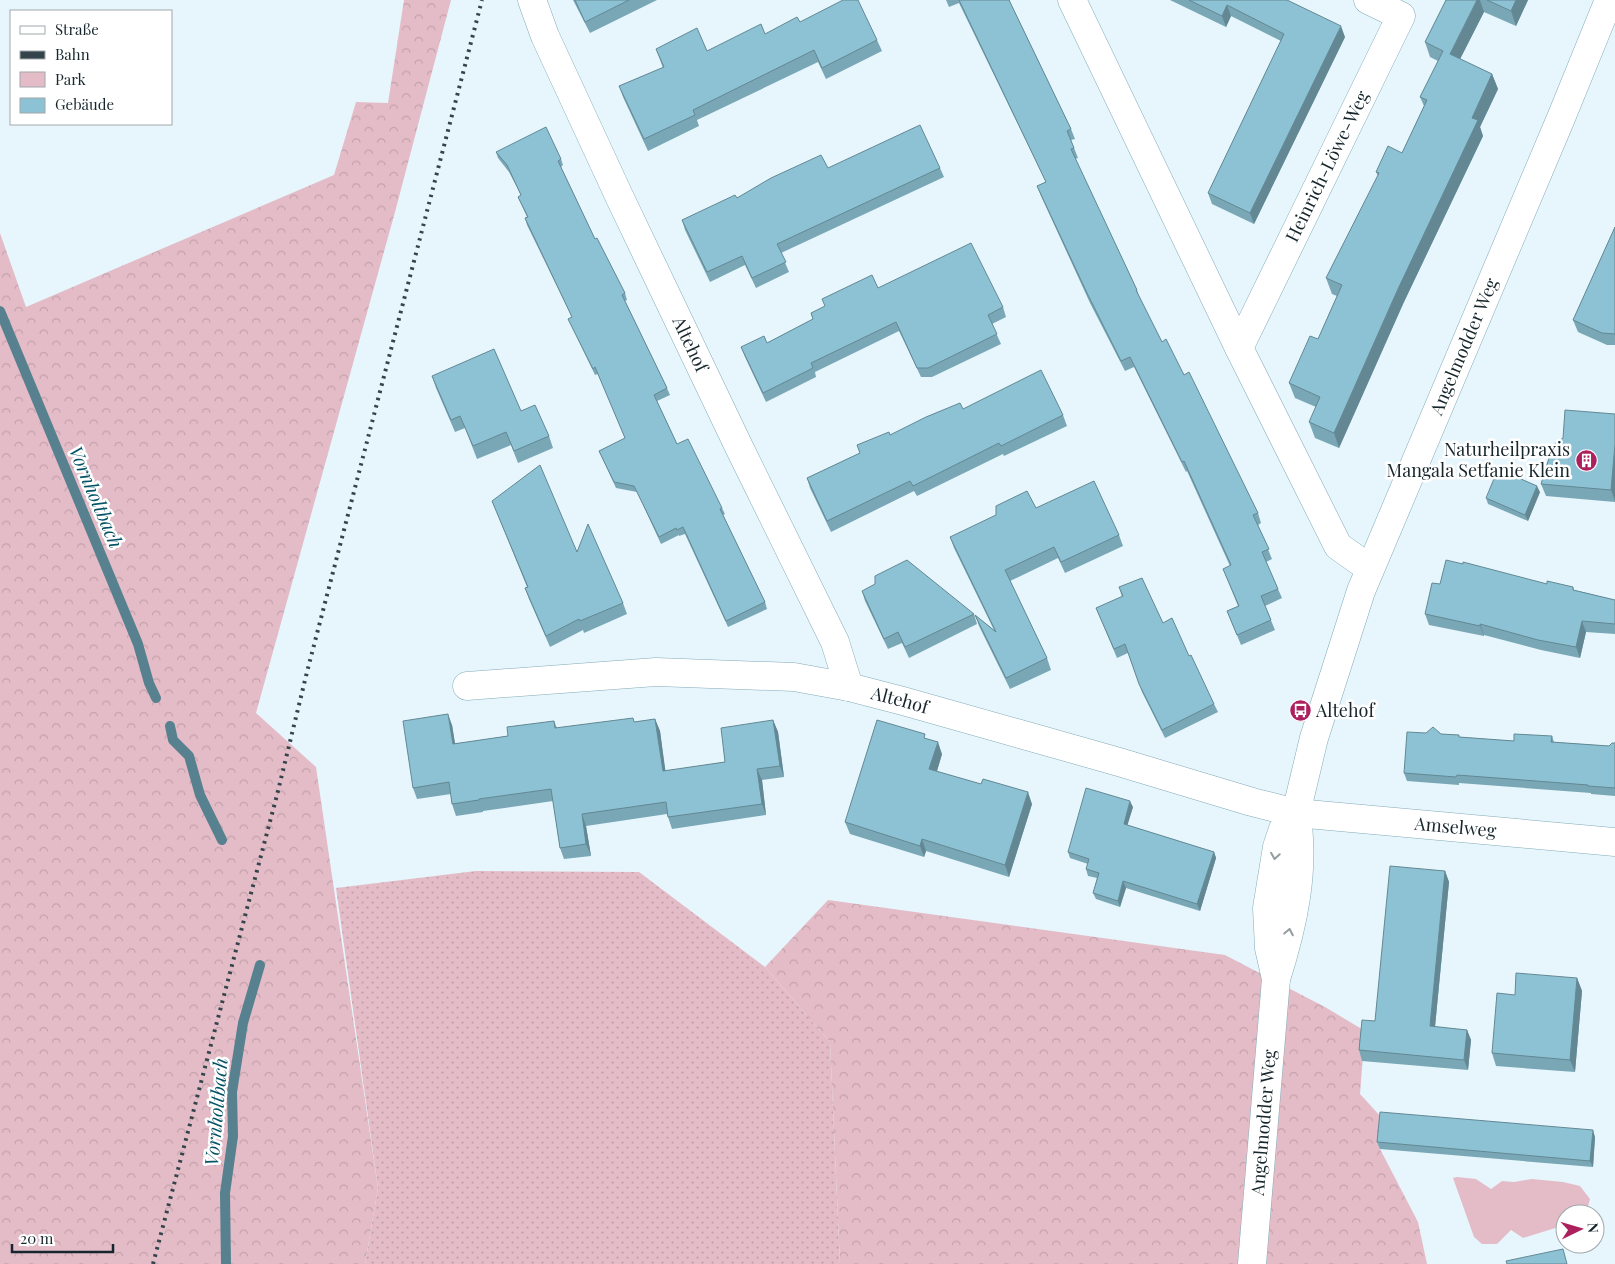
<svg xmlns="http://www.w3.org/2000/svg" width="1615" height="1264" font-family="'Playfair Display',serif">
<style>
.grass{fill:url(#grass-dots)}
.forest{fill:url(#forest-crowns)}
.park{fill:#e4bcc7}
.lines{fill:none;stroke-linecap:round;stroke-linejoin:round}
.stream{stroke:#57818f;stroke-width:10}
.street-casing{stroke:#84abb9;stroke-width:29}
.secondary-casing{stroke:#84abb9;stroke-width:29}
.street{stroke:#fff;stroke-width:28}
.secondary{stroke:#fff;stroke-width:28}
.rail{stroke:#34444a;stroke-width:4;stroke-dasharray:2.5 5;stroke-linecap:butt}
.wall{fill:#79a7b6}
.shaded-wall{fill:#638894}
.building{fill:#8dc2d4;stroke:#638894}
.oneway{stroke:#969da0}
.labels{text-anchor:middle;stroke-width:5;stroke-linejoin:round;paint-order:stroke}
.street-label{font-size:18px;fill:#16262c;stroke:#fff}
.poi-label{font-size:18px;fill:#16262c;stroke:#fff;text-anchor:end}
.water-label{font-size:19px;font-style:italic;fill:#045265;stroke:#fff}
</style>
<defs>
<pattern id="grass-dots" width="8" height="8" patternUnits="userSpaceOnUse" patternTransform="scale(1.25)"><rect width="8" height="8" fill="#e4bcc7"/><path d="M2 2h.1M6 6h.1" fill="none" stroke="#c3a1ab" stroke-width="1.8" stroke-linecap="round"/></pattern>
<pattern id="forest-crowns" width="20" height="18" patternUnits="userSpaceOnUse" patternTransform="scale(1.25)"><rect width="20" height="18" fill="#e4bcc7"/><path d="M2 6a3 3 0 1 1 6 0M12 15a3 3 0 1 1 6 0" fill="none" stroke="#c3a1ab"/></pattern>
</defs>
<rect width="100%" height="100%" fill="#e6f6fc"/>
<path class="grass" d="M476 871 639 872 765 967 830 1042 840 1264H365L378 1188 336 888Z"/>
<path class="forest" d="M404 0H451L395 212 256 713 316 767 378 1188 365 1264H0V233L26 307 334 175 356 102 388 103Z
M828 900 1225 955 1325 1007 1365 1031 1360 1094 1382 1118 1380 1149 1418 1222 1427 1264H840L830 1042 765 967Z"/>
<path class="park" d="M1457 1177 1476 1179 1491 1189 1502 1181 1514 1182 1532 1179 1563 1182 1580 1186 1590 1199 1587 1210 1582 1207 1579 1214H1565V1225L1523 1238 1511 1230 1497 1244H1482L1474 1237 1453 1178Z"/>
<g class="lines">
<path class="stream" d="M0 311 138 644 149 683 156 698
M170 726 173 740 189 756 200 795 222 840
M226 1264 225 1193 233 1136 232 1092 243 1023 260 965"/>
<defs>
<g id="street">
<path id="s1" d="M532 0 545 36 620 198 739 447 835 642 849 687"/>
<path d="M1072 0 1239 348 1338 546 1369 568"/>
<path id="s2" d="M1239 348 1401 16 1368 0"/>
<path id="s3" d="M467 686 656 672 794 677 849 687 903 701 1119 762 1252 802 1296 813 1615 842"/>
</g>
<g id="secondary">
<path id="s4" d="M1276 979 1269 948 1267 908 1277 847 1283 829 1296 813 1314 738 1361 591 1561 118 1609 0"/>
<path id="s5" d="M1252 1264 1276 979C1293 926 1306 868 1296 813"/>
</g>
</defs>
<use href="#street" class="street-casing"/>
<use href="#secondary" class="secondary-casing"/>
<use href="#street" class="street"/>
<use href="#secondary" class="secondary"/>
<path class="rail" d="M153 1264 277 795 307 672 482 0"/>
</g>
<path class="wall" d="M573 0H657L590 33Z
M946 0H1009L1071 129 1075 139 1071 140 1078 158 1075 159 1137 290 1140 300 1162 342 1184 375 1258 513 1261 523 1258 525 1272 559 1266 562 1282 598 1265 606 1275 630 1241 645 1227 611 1238 606 1223 569 1230 566 1187 471 1186 472 1134 367 1125 371 1090 303 1041 196 1037 186 1046 182 959 3 949 7Z
M1170 0H1287L1345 37 1254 224 1212 204 1208 193 1281 41 1231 16 1226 27Z
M1446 0H1528L1516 26 1484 12 1460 59 1492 74 1498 89 1480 127 1483 136 1403 304 1339 448 1315 438 1309 422 1316 407 1295 398 1289 383 1318 339 1337 296 1332 294 1326 278 1378 176 1376 172 1402 153 1424 106 1420 97 1438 61 1430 57 1425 42Z
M800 22 877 40 882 51 826 79 818 62 697 120 699 126 648 151 623 97 619 86 663 68 656 49 707 51 765 34Z
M496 152 561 159 563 165 561 167 595 239 625 293 627 300 625 301 667 388 670 395 657 401 677 444 722 508 725 514 723 515 765 602 767 609 728 627 685 534 679 536V535L661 544 637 492 616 488 599 451 625 438 598 374 595 375 571 325 568 319 572 317 527 225 525 218 527 217 518 197 521 195 509 172 498 158Z
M828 168H940L944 177 781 253 789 272 756 288 745 265 710 282 685 230 682 220 737 198Z
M1615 227V345H1607L1578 332 1573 320Z
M878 288 1003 307 1006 317 992 324 1001 344 932 377H921L899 331 815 372 816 377 766 402 745 357 741 347 767 343 813 319 811 313Z
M432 376 521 411 549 436 553 448 518 463 511 445 477 459 465 428 455 432 436 388Z
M963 409 1063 415 1067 426 1004 456 1003 454 917 496 914 491 831 532 810 488 807 478 860 453 857 445 890 435Z
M1615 414V502L1546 496 1541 484Z
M1540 492 1528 521 1488 504 1486 498Z
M492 501 577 552 623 603 627 614 584 633 583 630 550 647 529 599 525 588 527 587Z
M1036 508 1119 535 1123 546 1065 573 1058 558 1010 581 1047 658 1051 670 1010 689 979 626 975 615 994 630 954 548 950 537Z
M1547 584 1573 587 1574 590 1615 600V634L1586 632 1580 658 1541 650 1484 635V636L1429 625 1425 614Z
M1119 587 1163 623 1189 656 1214 704 1218 712 1165 738 1142 692 1128 653 1117 658 1096 608 1122 597Z
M862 591 974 614 977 624 909 658 902 643 888 649 865 601Z
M655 719 660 731 665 771 725 762 773 720 778 732 784 777 762 780 766 815 672 829 667 814 586 826 591 856 564 859 560 848 553 801 483 811V812L456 816 452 804 451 794 417 799 413 788 452 725 455 744 508 736 554 721 557 728 635 722Z
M1441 734 1460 737 1514 741 1552 736 1554 742 1609 746 1615 743V796L1591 794V793L1459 783V785L1407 781 1404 773Z
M926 739 942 754 937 771 1032 804 1009 877 926 851 924 857 850 834 845 822Z
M1133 807 1127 825 1214 852 1216 858 1200 911 1126 888 1120 907 1096 899 1093 893 1097 878 1088 876 1086 869 1088 864 1070 858 1068 852Z
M1445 871 1449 882 1435 1027 1467 1030 1471 1040 1468 1070 1362 1061 1359 1050 1375 1021Z
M1577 978 1582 991 1575 1072 1496 1066 1492 1053 1515 995Z
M1595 1137 1593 1167 1380 1149 1377 1142Z"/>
<path class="shaded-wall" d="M1477 0H1480L1484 12 1455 69 1450 54Z
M1516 0H1528L1516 26 1511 11Z
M1227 5 1231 16 1226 27 1222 16Z
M1341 26 1345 37 1254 224 1250 213Z
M1492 74 1498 89 1480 127 1483 136 1403 304 1339 448 1334 433 1472 118Z
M1615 444V501L1611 490Z
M1537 486 1540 492 1528 521 1525 515Z
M1582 621 1586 632 1580 658 1576 647Z
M1480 624 1484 635V636L1480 626Z
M448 714 452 725 457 756 453 744Z
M655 719 660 731 667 782 663 771Z
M773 720 778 732 784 777 780 766Z
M938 742 942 754 934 781 929 769Z
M757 769 762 780 766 815 762 804Z
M1028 792 1032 804 1009 877 1005 865Z
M1130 801 1133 807 1126 830 1124 824Z
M582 814 586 826 591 856 586 844Z
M922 839 926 851 924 857 920 846Z
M1214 852 1216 858 1200 911 1197 904Z
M1445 871 1449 882 1434 1037 1430 1026Z
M1123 881 1126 888 1120 907 1118 901Z
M1577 978 1582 991 1575 1072 1570 1060Z
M1467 1030 1471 1040 1468 1070 1464 1060Z
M1593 1130 1595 1137 1593 1167 1590 1161Z"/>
<path class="building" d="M575 0H629L585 22Z
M843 0H858L877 40 822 68 814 50 693 110 695 115 644 139 619 86 664 67 656 49 697 28 707 51 761 24 765 34 797 17 800 22Z
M959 0H1009L1071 129 1067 131 1074 148 1071 149 1137 290H1136L1162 342 1166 339 1184 375 1189 372 1258 513 1253 515 1269 549 1262 552 1278 589 1261 596 1271 620 1237 635 1227 611 1239 606 1223 569 1231 565 1184 461 1182 462 1130 357 1121 361 1087 293 1037 186 1046 182Z
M1189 0H1287L1341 26 1250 213 1208 193 1284 34 1227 5 1222 16Z
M1446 0H1477L1450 54 1492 74 1472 118 1478 120 1398 289 1334 433 1309 422 1320 397 1289 383 1310 336 1318 339 1342 285 1326 278 1379 173 1376 172 1388 146 1402 153 1427 100 1420 97 1443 51 1425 42Z
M1487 0H1516L1511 11Z
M920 125 940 168 777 244 786 262 752 278 742 256 707 272 682 220 735 195 737 198 771 178 821 155 828 168Z
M546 127 561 159 558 161 595 239 597 238 625 293 622 295 667 388 654 395 677 444 688 439 722 508 720 509 765 602 726 621 683 527 677 530 676 528 659 537 634 486 614 482 599 451 625 438 595 367 593 369 568 319 572 317 525 218 528 217 518 197 521 195 507 165 496 152Z
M1615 227V334L1602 333 1573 320Z
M971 243 1003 307 988 315 997 334 928 368H917L896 322 811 363 813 368 763 393 741 347 764 336 767 343 813 319 811 313 825 306 822 299 872 275 878 288Z
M494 349 521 411 535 405 549 436 514 451 506 432 473 446 460 416 451 420 432 376Z
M1041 370 1063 415 1001 446 999 443 913 486 910 481 827 521 807 478 860 453 857 445 889 432 890 435 926 417 960 403 963 409Z
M1565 410 1615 414V444L1611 490 1541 484 1553 445 1563 438Z
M540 465 577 552 588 524 623 603 580 621 579 619 546 636 525 588 528 587 492 501Z
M1498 469 1537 486 1525 515 1486 498Z
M1094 481 1119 535 1061 562 1054 547 1005 570 1047 658 1006 678 975 615 996 632 950 537 996 515V506L1027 491 1036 508Z
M907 560 974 614 905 647 898 632 884 639 862 591 875 584V576Z
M1446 560 1463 564V562L1547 584V581L1573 587V590L1615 600V624L1582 621 1576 647 1538 640 1480 624V626L1425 614 1432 583 1440 584Z
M1142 578 1163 623 1172 618 1189 656 1191 655 1214 704 1162 730 1139 684 1125 644 1114 649 1096 608 1123 596 1119 587Z
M448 714 453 744 508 736 507 727 554 721 555 728 633 718 634 722 655 719 663 771 725 762 721 728 773 720 780 766 757 769 762 804 668 817 666 802 582 814 586 844 560 848 551 789 479 799V800L452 804 449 782 413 788 403 721Z
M877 720 925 734 924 738 938 742 929 769 981 784 983 779 1028 792 1005 865 922 839 920 846 845 822Z
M1433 727 1441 734 1459 735V737L1514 741V734L1552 736 1551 742 1609 746 1612 743H1615V788L1588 786V785L1457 775 1456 777 1404 773 1407 732 1426 733Z
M1086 788 1130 801 1124 824 1214 852 1197 904 1123 881 1118 901 1093 893 1099 873 1086 869 1089 859 1068 852Z
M1390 866 1445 871 1430 1026 1467 1030 1464 1060 1359 1050 1362 1020 1375 1021Z
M1516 973 1577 978 1570 1060 1492 1053 1497 993 1515 995Z
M1380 1112 1593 1130 1590 1161 1377 1142Z
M1563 1249 1567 1264H1507L1506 1261Z"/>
<defs><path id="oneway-chevron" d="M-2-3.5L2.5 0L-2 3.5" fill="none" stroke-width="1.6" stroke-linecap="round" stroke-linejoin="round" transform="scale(1.25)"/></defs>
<g class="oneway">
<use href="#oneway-chevron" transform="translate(1275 856) rotate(99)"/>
<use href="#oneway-chevron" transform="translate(1289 932) rotate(-79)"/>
</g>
<defs>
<symbol id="building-disc" viewBox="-11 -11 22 22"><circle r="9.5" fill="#ad205e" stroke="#fff"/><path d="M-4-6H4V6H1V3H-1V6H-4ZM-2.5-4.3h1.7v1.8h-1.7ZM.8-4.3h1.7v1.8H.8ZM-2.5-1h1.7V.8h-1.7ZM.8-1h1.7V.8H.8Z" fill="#fff"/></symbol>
<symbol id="bus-disc" viewBox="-11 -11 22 22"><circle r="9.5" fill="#ad205e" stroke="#fff"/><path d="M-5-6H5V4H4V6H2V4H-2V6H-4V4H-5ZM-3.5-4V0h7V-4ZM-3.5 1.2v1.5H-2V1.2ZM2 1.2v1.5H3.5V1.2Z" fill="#fff"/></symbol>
</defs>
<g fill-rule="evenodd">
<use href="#building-disc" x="1574" y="448" width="25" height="25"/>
<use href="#bus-disc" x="1288" y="698" width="25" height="25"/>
</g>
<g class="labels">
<g class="street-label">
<text dy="6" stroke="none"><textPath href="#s2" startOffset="202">Heinrich-Löwe-Weg</textPath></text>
<text dy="6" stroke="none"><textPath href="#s1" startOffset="379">Altehof</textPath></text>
<text dy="6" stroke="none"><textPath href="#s4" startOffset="670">Angelmodder Weg</textPath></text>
<text dy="6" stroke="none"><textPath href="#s3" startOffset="436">Altehof</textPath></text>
<text dy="6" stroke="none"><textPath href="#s3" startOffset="1008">Amselweg</textPath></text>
<text dy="6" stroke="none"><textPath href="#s5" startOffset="142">Angelmodder Weg</textPath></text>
</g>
<g class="poi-label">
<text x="1570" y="456">Naturheilpraxis<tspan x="1570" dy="21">Mangala Setfanie Klein</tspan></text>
<text x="1316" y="717" text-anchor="start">Altehof</text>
</g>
<g class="water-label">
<text transform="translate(96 497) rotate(67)" y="7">Vornholtbach</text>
<text transform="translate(216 1112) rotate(-85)" y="7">Vornholtbach</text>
</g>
</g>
<rect x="10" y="10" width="162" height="115" fill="#ffffff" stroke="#a2a8ab"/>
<rect x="20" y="26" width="25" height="8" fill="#ffffff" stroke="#a2a8ab"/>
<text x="55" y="35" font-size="15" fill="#16262c">Straße</text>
<rect x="20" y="51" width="25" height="8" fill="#34444a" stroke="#a2a8ab"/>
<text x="55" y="60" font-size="15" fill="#16262c">Bahn</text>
<rect x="20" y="72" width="25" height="15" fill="#e4bcc7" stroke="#a2a8ab"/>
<text x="55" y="85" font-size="15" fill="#16262c">Park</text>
<rect x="20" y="98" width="25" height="15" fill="#8dc2d4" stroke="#a2a8ab"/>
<text x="55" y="110" font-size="15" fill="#16262c">Gebäude</text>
<g transform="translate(1580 1229) rotate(85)"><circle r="24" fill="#ffffff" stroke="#a2a8ab"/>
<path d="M0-4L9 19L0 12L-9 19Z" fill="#ad205e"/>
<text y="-8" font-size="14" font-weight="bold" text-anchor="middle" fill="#16262c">N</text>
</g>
<path d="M12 1244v8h101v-8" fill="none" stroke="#16262c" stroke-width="2.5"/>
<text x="20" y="1244" font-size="15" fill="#16262c" stroke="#ffffff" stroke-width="4" paint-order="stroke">20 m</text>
</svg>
